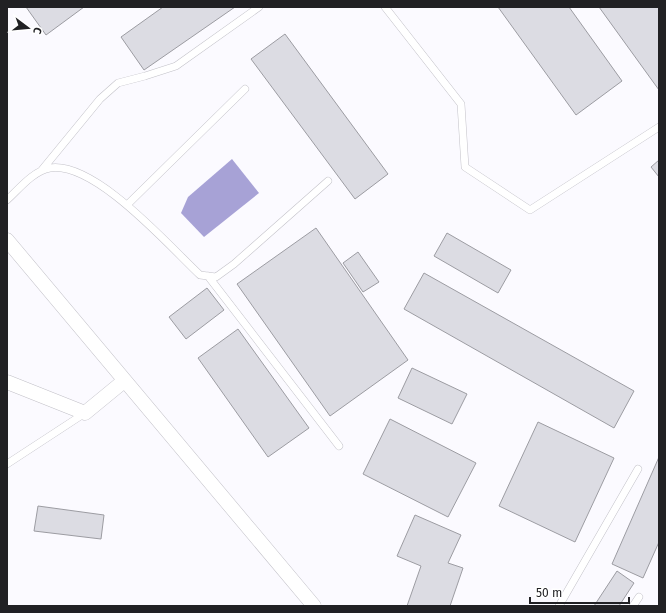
<svg xmlns="http://www.w3.org/2000/svg" width="666" height="613" font-family="'Fira Sans',sans-serif">
<style>
.water{fill:#a7a2d6}
.building{fill:#dcdce3;stroke:#9c9ca2}
.lines{fill:none;stroke-linecap:round;stroke-linejoin:round}
.service-casing{stroke:#c2c1c8;stroke-width:8}
.minor-casing{stroke:#c2c1c8;stroke-width:15}
.service{stroke:#fff;stroke-width:7}
.minor{stroke:#fff;stroke-width:14}
</style>
<rect width="100%" height="100%" fill="#fbfaff"/>
<path class="water" d="M232 159 259 193 204 237 181 213 188 197Z"/>
<path class="building" d="M26 7H84L46 35Z
M163 7H235L144 70 121 37Z
M498 7H569L622 81 576 115Z
M599 7H659V90Z
M285 34 388 174 355 199 251 59Z
M659 160V177L651 167Z
M316 228 408 360 330 416 237 284Z
M447 233 511 270 498 293 434 256Z
M358 252 379 282 363 292 343 263Z
M424 273 634 391 614 428 404 309Z
M207 288 224 310 186 339 169 317Z
M238 329 309 428 268 457 198 358Z
M412 368 467 394 452 424 398 398Z
M390 419 476 463 448 517 363 474Z
M538 422 614 458 575 542 499 506Z
M659 457V542L643 578 612 564Z
M38 506 104 515 101 539 34 531Z
M415 515 461 535 448 563 463 568 450 606H407L421 566 397 556Z
M617 571 634 583 619 606H594Z"/>
<g class="lines">
<defs>
<path id="service" d="M385 7 461 104 465 167 530 210 659 127
M41 171 100 99 118 83 145 76 176 66 259 7
M7 200C19 189 33 171 50 168 95 161 169 246 200 275L216 277 234 264 328 181
M127 205 245 89
M208 276 339 446
M7 464 85 413
M559 606 638 469
M633 606 639 597"/>
<path id="minor" d="M7 240 314 606
M7 382 85 413 124 381"/>
</defs>
<use href="#service" class="service-casing"/>
<use href="#minor" class="minor-casing"/>
<use href="#service" class="service"/>
<use href="#minor" class="minor"/>
</g>
<rect width="666" height="613" fill="none" stroke="#212124" stroke-width="16"/>
<g transform="translate(28 28) rotate(106)" stroke="#ffffff" stroke-width="3" paint-order="stroke">
<path d="M0-3L7 15L0 10L-7 15Z" fill="#212124"/>
<text y="-6" font-size="11" font-weight="bold" text-anchor="middle" fill="#212124">С</text>
</g>
<path d="M530 597v6h99v-6" fill="none" stroke="#212124" stroke-width="2"/>
<text x="536" y="597" font-size="12" fill="#212124" stroke="#ffffff" stroke-width="3" paint-order="stroke">50 m</text>
</svg>
